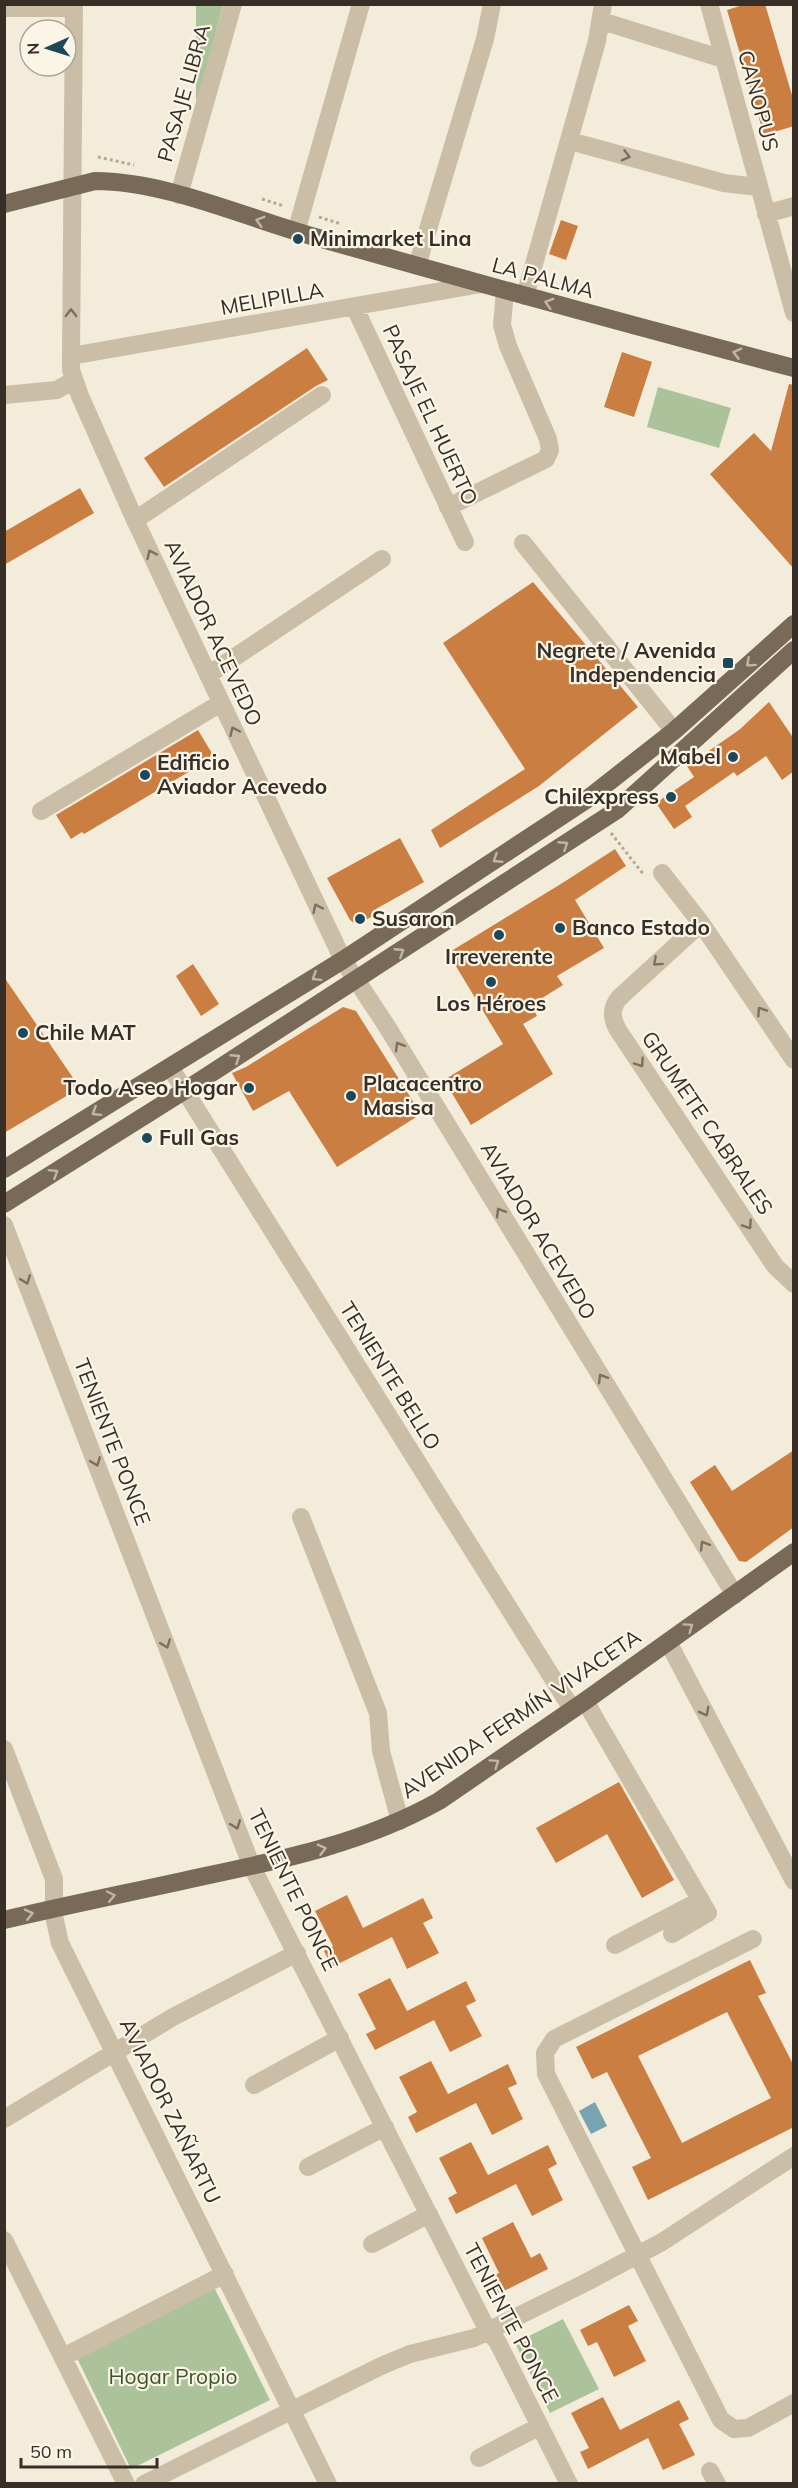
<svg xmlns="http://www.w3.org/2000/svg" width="798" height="2488" font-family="Mulish,sans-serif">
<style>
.green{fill:#acc29a}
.water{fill:#78a3b1}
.building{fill:#ca7e41;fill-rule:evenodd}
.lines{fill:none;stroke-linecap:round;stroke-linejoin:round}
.path{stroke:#b7a990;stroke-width:3;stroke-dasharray:3 3;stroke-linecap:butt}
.minor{stroke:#cbbea6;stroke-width:18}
.major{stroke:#796a58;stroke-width:18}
.oneway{stroke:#7a6f60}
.oneway2{stroke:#c0b6a7}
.poi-dot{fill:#1b495a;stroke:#faf5e7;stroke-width:2}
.labels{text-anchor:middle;stroke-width:4.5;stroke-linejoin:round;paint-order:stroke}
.street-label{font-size:21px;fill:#372f27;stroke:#faf5e7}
.poi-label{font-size:21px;font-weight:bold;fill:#372f27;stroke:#faf5e7;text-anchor:start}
.park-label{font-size:21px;fill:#3d562a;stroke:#faf5e7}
</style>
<rect width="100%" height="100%" fill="#f3ecda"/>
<path class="green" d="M196 5H223L197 105 196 97Z
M658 387 731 408 719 448 647 427Z
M213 2285 270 2400 131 2469 76 2356Z
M563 2319 599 2389 550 2413 515 2343Z"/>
<path class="water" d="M595 2102 607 2126 591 2134 579 2111Z"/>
<path class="building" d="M746 4H765L794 102V126L764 135 727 10Z
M561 220 578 226 566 260 549 254Z
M307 348 328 380 316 386 164 487 144 458Z
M622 352 652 362 634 417 604 407Z
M789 384 794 385V569L710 474 754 433 771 451Z
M80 488 94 513 4 565V532Z
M533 582 638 707 539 786 440 848 431 830 525 769 443 643Z
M769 702 794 739V771L782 780 766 756 737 776 734 772 685 806 692 817 674 829 656 803 694 777 687 766 739 730Z
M198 730 213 755 201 761 202 764 84 834 82 832 71 839 56 815Z
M400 838 424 882 376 909 378 913 357 925 350 920 327 878Z
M615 849 626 866 575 900 604 948 557 976 563 985 531 1005 537 1016 523 1024 553 1074 471 1125 444 1080 503 1044 448 953 564 882Z
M193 964 219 1004 201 1016 176 976Z
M4 977 80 1088 4 1133Z
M343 1007 356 1011 421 1114 337 1167 289 1091 253 1111 232 1073 246 1067Z
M794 1450V1527L746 1562 739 1561 690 1482 715 1465 732 1491Z
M619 1782 674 1880 642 1898 607 1834 556 1863 536 1828Z
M347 1895 363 1928 423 1898 433 1918 423 1923 439 1953 407 1969 392 1937 332 1967 324 1951 333 1946 315 1911Z
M750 1960 766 1993 758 1996 794 2066V2127L648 2200 632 2167 651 2158 607 2072 592 2079 576 2047ZM727 2012 771 2098 682 2143 638 2056Z
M390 1978 407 2011 466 1981 476 2001 466 2006 482 2036 450 2052 434 2020 375 2050 366 2034 376 2029 358 1994Z
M431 2061 448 2094 508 2064 517 2084 508 2088 523 2119 492 2135 476 2103 416 2133 408 2117 417 2112 399 2077Z
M471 2142 488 2175 548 2145 557 2164 548 2169 563 2200 532 2216 516 2184 456 2214 448 2198 457 2193 439 2158Z
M513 2222 531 2258 540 2253 548 2269 498 2294 490 2278 499 2273 482 2238Z
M629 2305 638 2321 628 2326 646 2361 614 2377 597 2342 588 2346 580 2330Z
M603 2397 620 2430 679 2400 689 2419 679 2424 695 2455 663 2470 648 2438 588 2469 580 2452 589 2448 571 2413Z"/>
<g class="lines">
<path class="path" d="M98 157 134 165
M262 199 284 206
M319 217 341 224
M611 833 644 875"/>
<path class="minor" d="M74 4 71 356V370L80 396 135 520 343 960 386 1025 735 1595
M709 4 794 313
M4 8H74
M602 21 723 59
M570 141 724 183 758 187
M179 195 233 4
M766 214 794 206
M296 232 361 4
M417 266 485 39 492 4
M525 296 597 41 603 4
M355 308 465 542
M71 356 481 284
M4 395 57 390 74 380
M448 507 546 459 550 450 548 439 508 346 502 325 505 291
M135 520 322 395
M523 543 674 731
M208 675 382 559
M41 811 221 703
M662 873 701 923 794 1060
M701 923 619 998C611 1008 611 1018 618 1030L775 1266 794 1284
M170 1067 572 1709
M4 1225 252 1867 488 2331 497 2341 569 2484
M301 1517 378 1713 381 1751 400 1821
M668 1642 794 1881
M585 1701 708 1913 672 1934
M4 1749 54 1879V1916L60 1943 328 2484
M753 1939 554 2039 545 2053 546 2074 721 2420 734 2429 748 2428 794 2403
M615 1945 701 1900
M254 2085 340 2038
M4 2119 173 2017 297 1953
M308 2167 385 2127
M4 2240 126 2484
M372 2244 429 2214
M63 2357 225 2274
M479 2458 540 2426
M710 2471 717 2484
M144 2484 381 2366 410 2354 474 2338 585 2283 662 2242 794 2156"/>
<path class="major" d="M4 204 95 181C166 181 246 218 315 237 474 282 634 326 794 368
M4 1169 343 960 586 800 674 731 794 624
M4 1204 184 1091 617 810 794 650
M4 1920C71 1904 138 1891 205 1876 286 1859 366 1842 439 1801L585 1701 794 1552"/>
</g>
<defs><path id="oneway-chevron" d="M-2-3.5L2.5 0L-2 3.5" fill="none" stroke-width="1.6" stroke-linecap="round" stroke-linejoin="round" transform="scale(1.5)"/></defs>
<g class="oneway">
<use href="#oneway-chevron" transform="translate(626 156) rotate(15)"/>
<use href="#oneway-chevron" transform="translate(71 313) rotate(-90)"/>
<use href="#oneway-chevron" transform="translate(151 554) rotate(-115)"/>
<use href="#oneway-chevron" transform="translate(234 731) rotate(-115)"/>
<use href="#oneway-chevron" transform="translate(317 908) rotate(-115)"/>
<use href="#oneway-chevron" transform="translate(657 962) rotate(138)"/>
<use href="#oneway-chevron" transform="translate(761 1011) rotate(-124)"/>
<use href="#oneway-chevron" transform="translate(399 1046) rotate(-121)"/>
<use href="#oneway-chevron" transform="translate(640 1063) rotate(56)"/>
<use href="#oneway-chevron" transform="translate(500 1212) rotate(-121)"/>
<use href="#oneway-chevron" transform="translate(748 1225) rotate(56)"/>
<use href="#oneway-chevron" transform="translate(26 1280) rotate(69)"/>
<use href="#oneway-chevron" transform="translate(602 1378) rotate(-121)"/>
<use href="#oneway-chevron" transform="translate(96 1462) rotate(69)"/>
<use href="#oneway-chevron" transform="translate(704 1545) rotate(-121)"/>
<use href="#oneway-chevron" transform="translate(166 1644) rotate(69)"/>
<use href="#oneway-chevron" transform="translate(705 1712) rotate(62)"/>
<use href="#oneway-chevron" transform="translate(236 1825) rotate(69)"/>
</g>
<g class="oneway2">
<use href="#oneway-chevron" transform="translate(260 221) rotate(-163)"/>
<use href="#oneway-chevron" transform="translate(549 303) rotate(-164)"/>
<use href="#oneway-chevron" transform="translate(737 353) rotate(-165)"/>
<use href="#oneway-chevron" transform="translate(750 663) rotate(138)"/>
<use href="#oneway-chevron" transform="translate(564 845) rotate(-33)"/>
<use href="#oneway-chevron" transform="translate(497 859) rotate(147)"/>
<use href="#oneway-chevron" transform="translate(400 952) rotate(-33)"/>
<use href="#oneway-chevron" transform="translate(316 977) rotate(148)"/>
<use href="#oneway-chevron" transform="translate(236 1058) rotate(-33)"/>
<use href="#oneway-chevron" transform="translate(96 1112) rotate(148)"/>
<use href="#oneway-chevron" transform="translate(54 1173) rotate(-32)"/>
<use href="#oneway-chevron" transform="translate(689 1627) rotate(-35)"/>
<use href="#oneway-chevron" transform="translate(495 1763) rotate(-35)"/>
<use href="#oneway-chevron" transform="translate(322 1849) rotate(-15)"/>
<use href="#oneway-chevron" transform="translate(111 1896) rotate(-12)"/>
<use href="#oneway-chevron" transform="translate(29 1914) rotate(-13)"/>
</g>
<g class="poi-dot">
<circle cx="298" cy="239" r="6"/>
<rect x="722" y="657" width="12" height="12" rx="3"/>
<circle cx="733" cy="757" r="6"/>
<circle cx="145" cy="775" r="6"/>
<circle cx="671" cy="797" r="6"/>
<circle cx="360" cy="919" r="6"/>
<circle cx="560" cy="928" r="6"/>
<circle cx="499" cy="935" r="6"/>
<circle cx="491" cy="982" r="6"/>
<circle cx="23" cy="1033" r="6"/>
<circle cx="249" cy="1088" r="6"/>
<circle cx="351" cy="1096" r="6"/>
<circle cx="147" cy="1138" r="6"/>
</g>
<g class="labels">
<g class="street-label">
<text transform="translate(184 93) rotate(-74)" y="7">PASAJE LIBRA</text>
<text transform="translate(758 101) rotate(75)" y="7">CANOPUS</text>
<text transform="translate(543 278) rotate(15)" y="7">LA PALMA</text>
<text transform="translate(272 299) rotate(-10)" y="7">MELIPILLA</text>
<text transform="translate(430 415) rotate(65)" y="7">PASAJE EL HUERTO</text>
<text transform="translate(213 633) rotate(65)" y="7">AVIADOR ACEVEDO</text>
<text transform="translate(707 1123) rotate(56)" y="7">GRUMETE CABRALES</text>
<text transform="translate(538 1231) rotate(59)" y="7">AVIADOR ACEVEDO</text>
<text transform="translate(390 1376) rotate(58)" y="7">TENIENTE BELLO</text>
<text transform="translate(112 1442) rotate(69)" y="7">TENIENTE PONCE</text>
<text transform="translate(521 1714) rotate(-34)" y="7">AVENIDA FERMÍN VIVACETA</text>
<text transform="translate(293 1890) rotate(64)" y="7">TENIENTE PONCE</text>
<text transform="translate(170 2111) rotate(64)" y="7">AVIADOR ZAÑARTU</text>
<text transform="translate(511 2323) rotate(62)" y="7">TENIENTE PONCE</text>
</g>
<g class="poi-label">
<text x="310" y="246">Minimarket Lina</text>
<text x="716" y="658" text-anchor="end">Negrete / Avenida<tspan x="716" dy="24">Independencia</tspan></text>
<text x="721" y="764" text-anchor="end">Mabel</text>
<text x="157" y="770">Edificio<tspan x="157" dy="24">Aviador Acevedo</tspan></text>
<text x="659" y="804" text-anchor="end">Chilexpress</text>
<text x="372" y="926">Susaron</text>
<text x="572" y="935">Banco Estado</text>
<text x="499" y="964" text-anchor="middle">Irreverente</text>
<text x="491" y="1011" text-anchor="middle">Los Héroes</text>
<text x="35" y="1040">Chile MAT</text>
<text x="363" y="1091">Placacentro<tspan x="363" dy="24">Masisa</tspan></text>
<text x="237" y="1095" text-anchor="end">Todo Aseo Hogar</text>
<text x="159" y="1145">Full Gas</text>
</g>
<g class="park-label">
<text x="173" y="2384">Hogar Propio</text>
</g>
</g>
<rect width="798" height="2488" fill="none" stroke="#372f27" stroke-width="12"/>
<g transform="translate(48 48) rotate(267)"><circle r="28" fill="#faf5e7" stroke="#aca69a" stroke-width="1.5"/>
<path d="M0-4.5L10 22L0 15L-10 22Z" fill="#1b495a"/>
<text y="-9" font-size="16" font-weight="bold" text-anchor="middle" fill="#372f27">N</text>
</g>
<path d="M21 2458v9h136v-9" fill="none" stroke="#372f27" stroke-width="3"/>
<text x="30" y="2458" font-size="18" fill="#372f27" stroke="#faf5e7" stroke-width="4.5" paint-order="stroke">50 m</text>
</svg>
